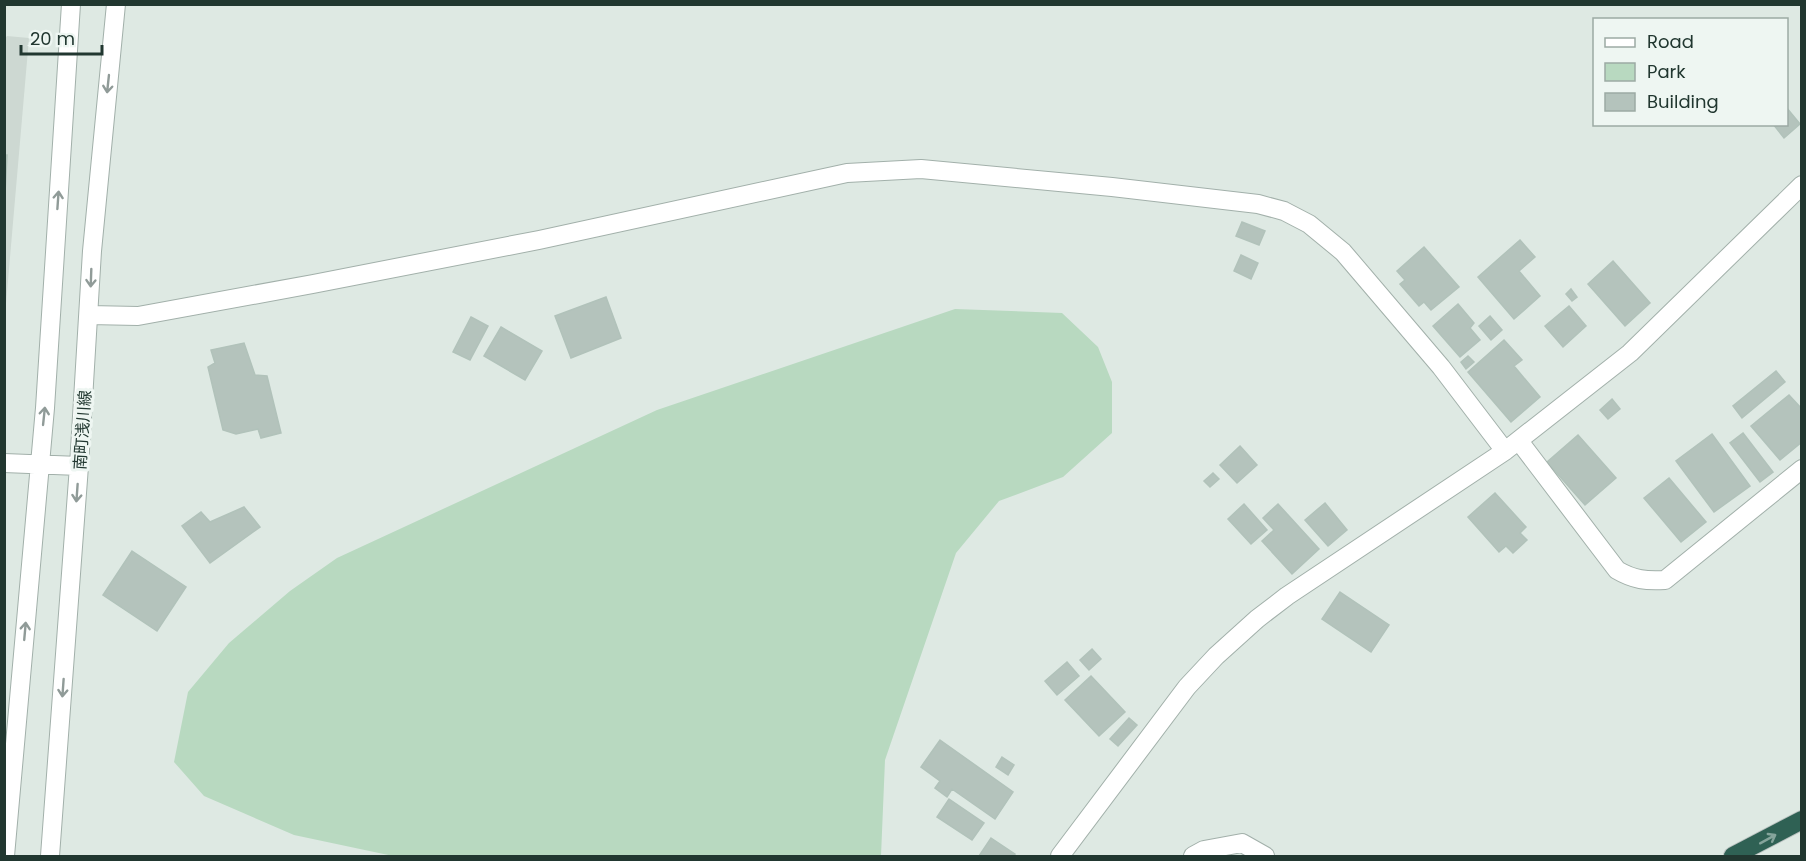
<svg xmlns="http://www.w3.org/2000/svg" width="1806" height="861" font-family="Poppins,'Noto Sans JP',sans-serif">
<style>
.built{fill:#cdd8d2}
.green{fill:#b8d9c0}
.building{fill:#b4c3bc;stroke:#b1c2ba;stroke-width:1.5}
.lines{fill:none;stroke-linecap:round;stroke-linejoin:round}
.minor-casing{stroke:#a2b0aa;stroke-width:20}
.highway-casing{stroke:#bcc3c1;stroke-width:20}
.minor{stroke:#fff;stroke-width:18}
.highway{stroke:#2f6154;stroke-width:18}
.oneway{stroke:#909b98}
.oneway2{stroke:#85a49b}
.labels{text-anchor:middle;stroke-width:6;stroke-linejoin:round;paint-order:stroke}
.street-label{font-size:16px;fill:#213730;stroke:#eef6f2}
</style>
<rect width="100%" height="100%" fill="#dee9e3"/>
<path class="built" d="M7 36 29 38 5 315 4 40Z"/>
<path class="green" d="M955 309 1062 313 1098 347 1112 382V433L1063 477 999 501 956 553 885 760 881 856H393L294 835 204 796 174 762 188 692 229 643 290 591 337 558 657 410Z"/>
<path class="building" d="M1786 107 1800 124 1784 138 1773 124H1786Z
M4 155H7L4 212Z
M1242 222 1265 231 1259 245 1236 236Z
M1520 240 1535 257 1519 271 1540 296 1514 319 1478 277Z
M1424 247 1459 287 1431 310 1424 302 1419 306 1400 284 1405 280 1397 271Z
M1241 255 1258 263 1251 279 1234 271Z
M1613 261 1650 303 1625 326 1588 284Z
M1571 289 1577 297 1572 301 1566 294Z
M606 297 621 338 571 358 555 316Z
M1458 304 1474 323 1470 328 1480 340 1460 357 1433 326Z
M1569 306 1586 326 1563 347 1545 326Z
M1490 316 1502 330 1491 340 1479 326Z
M471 317 488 326 470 360 453 352Z
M501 327 542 351 525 380 484 356Z
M1504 340 1522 360 1514 366 1540 397 1511 422 1468 372Z
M244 343 255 375 267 376 281 433 261 438 258 429 236 434 223 430 208 367 215 363 211 350Z
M1468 356 1474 362 1466 369 1461 362Z
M1776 371 1785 382 1742 418 1733 406Z
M1789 395 1802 409V442L1780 460 1751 426Z
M1612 399 1620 409 1608 419 1600 410Z
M1743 433 1773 472 1760 482 1730 443Z
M1712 434 1750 486 1714 512 1676 461Z
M1578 435 1616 478 1585 505 1547 462Z
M1240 446 1257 465 1237 483 1220 465Z
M1213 473 1219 479 1210 487 1204 481Z
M1669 478 1706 522 1681 542 1644 498Z
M1495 493 1526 527 1520 533 1527 540 1513 553 1506 546 1499 552 1468 517Z
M1325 503 1347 530 1328 546 1305 520Z
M1244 504 1267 530 1251 544 1228 519Z
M1278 504 1319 549 1292 574 1262 541 1274 530 1263 518Z
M244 507 260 527 210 563 182 526 201 512 210 522Z
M132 551 186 587 157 631 103 595Z
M1340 592 1389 625 1371 652 1322 619Z
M1092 649 1101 659 1089 670 1080 660Z
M1067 662 1079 676 1057 695 1045 681Z
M1091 676 1125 712 1099 736 1065 700Z
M1129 718 1137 725 1118 746 1110 739Z
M940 740 1013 792 995 819 952 789 947 797 935 788 940 781 921 767Z
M1002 757 1014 765 1008 775 996 767Z
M949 799 984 823 972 840 937 817Z
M991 838 1015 854 1013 856H979Z"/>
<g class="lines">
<defs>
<path id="minor" d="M89 315 138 316 313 284 539 240 847 173 921 169 1112 187 1258 204 1284 211 1309 224 1343 252 1441 367 1505 451
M1519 441 1617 570C1634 580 1646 581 1665 580L1802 469
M4 463 79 466
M5 856 45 408 71 4
M50 856 79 466 92 251 116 4
M1060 856 1187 687 1216 656 1257 619 1287 596 1505 451 1630 353 1802 185
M1193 856 1204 850 1242 843 1265 856"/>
<path id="highway" d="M1733 856 1802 820"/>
</defs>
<use href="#minor" class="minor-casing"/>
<use href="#highway" class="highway-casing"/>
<use href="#minor" class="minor"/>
<use href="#highway" class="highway"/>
</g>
<defs><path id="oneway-shaft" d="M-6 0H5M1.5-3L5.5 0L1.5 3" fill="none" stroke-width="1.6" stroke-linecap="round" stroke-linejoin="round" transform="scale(1.5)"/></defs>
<g class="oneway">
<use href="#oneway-shaft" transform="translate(108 84) rotate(96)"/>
<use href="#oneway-shaft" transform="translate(58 200) rotate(-86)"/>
<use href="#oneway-shaft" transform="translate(91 278) rotate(92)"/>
<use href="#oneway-shaft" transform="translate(44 416) rotate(-84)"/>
<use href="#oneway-shaft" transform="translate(77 493) rotate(94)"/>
<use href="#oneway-shaft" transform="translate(25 631) rotate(-85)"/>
<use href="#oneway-shaft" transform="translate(63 688) rotate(94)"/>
</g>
<use class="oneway2" href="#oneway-shaft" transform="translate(1768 839) rotate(-29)"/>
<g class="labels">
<g class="street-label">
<text transform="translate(82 430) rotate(-86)" y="6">南町浅川線</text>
</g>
</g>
<rect width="1806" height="861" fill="none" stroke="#213730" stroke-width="12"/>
<rect x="1593" y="18" width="195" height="108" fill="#eef6f2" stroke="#9caaa4" stroke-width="1.5"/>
<rect x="1605" y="38" width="30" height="9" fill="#ffffff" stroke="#9caaa4" stroke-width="1.5"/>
<text x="1647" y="48" font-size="18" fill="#213730">Road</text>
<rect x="1605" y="63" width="30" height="18" fill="#b8d9c0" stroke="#9caaa4" stroke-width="1.5"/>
<text x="1647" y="78" font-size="18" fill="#213730">Park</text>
<rect x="1605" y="93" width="30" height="18" fill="#b4c3bc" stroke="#9caaa4" stroke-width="1.5"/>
<text x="1647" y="108" font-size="18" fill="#213730">Building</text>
<path d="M21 45v9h81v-9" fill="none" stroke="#213730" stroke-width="3"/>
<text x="30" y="45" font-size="18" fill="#213730" stroke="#eef6f2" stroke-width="4.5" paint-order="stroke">20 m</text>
</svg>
